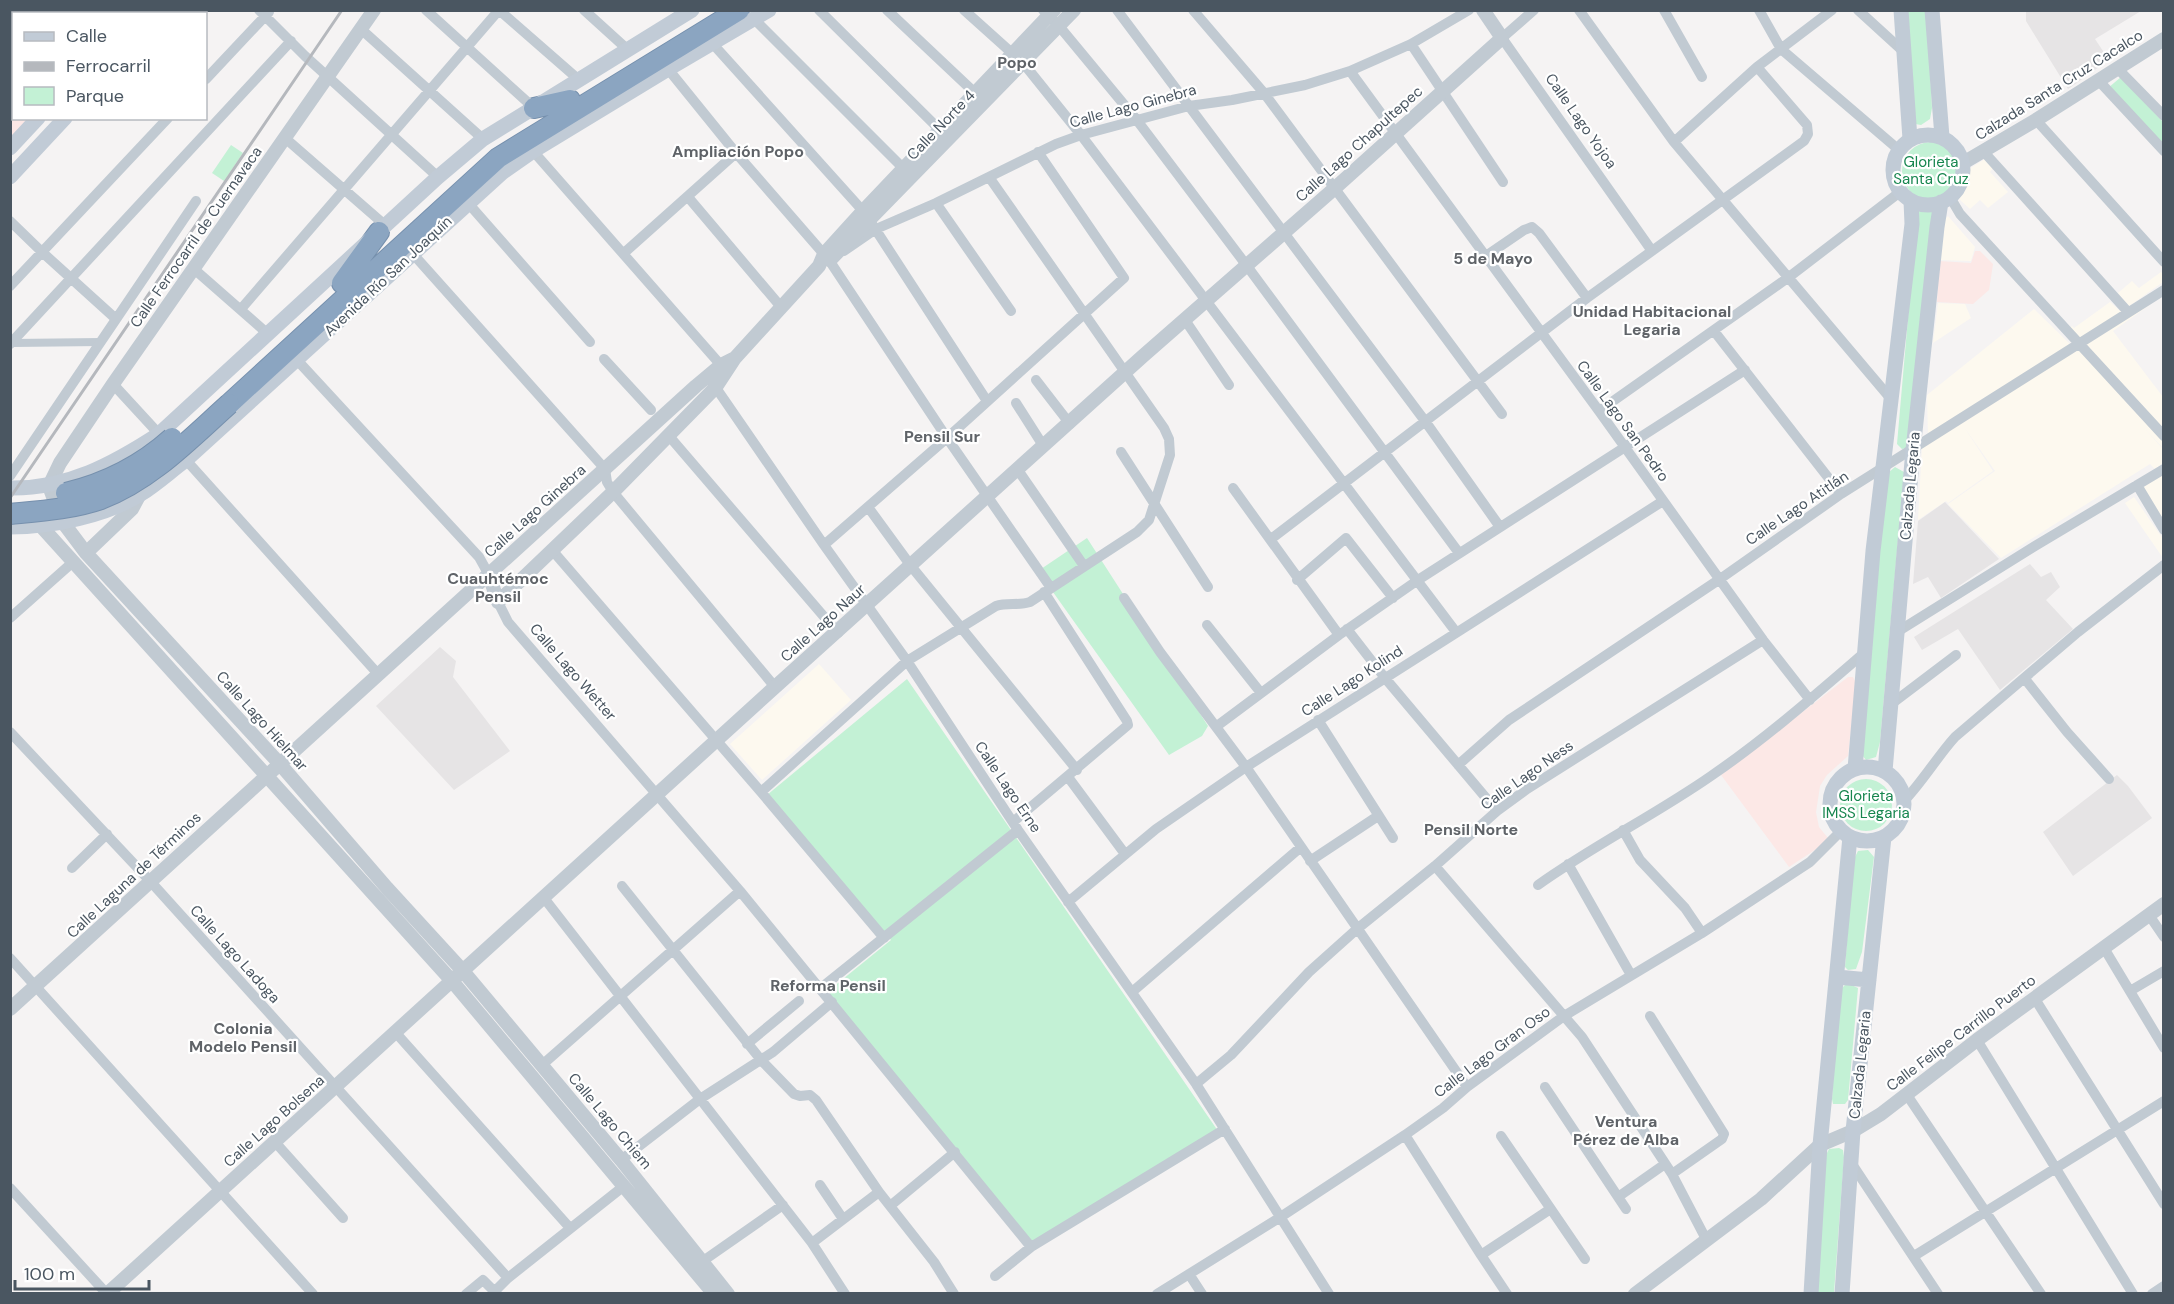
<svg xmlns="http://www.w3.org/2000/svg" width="2174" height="1304" font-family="'DM Sans',sans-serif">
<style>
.commercial{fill:#fdf9ef}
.education{fill:#e6e4e5}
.medical{fill:#fce8e6}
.green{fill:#c3f1d5}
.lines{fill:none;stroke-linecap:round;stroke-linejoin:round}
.motorway-casing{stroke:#7690ad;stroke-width:22}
.pedestrian{stroke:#c1cad2;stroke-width:8}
.minor{stroke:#c1cad2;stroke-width:10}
.tertiary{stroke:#c1cad2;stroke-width:14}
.secondary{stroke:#c1cbd6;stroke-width:15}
.motorway{stroke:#8ba5c1;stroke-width:20}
.rail{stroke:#b5b8bd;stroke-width:3}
.motorway-bridge-casing{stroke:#7690ad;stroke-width:22;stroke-linecap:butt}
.motorway-bridge{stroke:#8ba5c1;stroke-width:20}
.labels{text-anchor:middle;stroke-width:4.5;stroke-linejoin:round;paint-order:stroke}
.street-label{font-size:15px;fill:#4a5661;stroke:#fff}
.park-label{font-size:15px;fill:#17864f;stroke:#fff}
.neighbourhood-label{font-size:16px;font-weight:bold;fill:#5f6368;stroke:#fff}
</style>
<rect width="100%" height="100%" fill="#f5f3f3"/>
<path class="commercial" d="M1985 159 1993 168 1990 172 2008 192 1988 208 1980 200 1970 209 1959 199 1966 188 1969 169Z
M1948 216 1975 247 1971 261 1939 260 1944 220Z
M2161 272 2163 274V282L2129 306 2118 293 2132 281 2139 288Z
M2110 302 2121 312 2079 339 2069 329 2072 326 2074 328Z
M1938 303 1965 304 1971 318 1933 343Z
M2151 304 2113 331 2163 397V432L2084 344Z
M2034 309 2071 345 1928 437 1927 395Z
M2078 345 2163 438V448L2144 428 2163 449V463L2155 469 2150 464 2001 558 1948 504 1995 471 1964 427 1993 471 1948 503 1946 501 1918 520 1922 446Z
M2163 472V524L2140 487Z
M2134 497 2163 539V558L2125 503Z
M819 664 851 700 762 780 730 744Z"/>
<path class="education" d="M2026 11V10L2141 11 2095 39 2109 60 2068 89 2026 21Z
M1945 502 1999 559 1941 598 1928 577 1913 584 1918 521Z
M2030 564 2041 577 2051 572 2060 587 2046 600 2073 629 2000 690 1958 629 1922 650 1914 637Z
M440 647 456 661 453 677 510 751 454 790 376 706Z
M2117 775 2128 786 2152 818 2073 876 2043 832Z"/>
<path class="medical" d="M11 11H127L124 14H14V118L28 119 11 138Z
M1975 251H1980L1993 264 1989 290 1973 304 1937 302 1939 261 1971 263Z
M1848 677H1853L1856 683 1848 756 1827 775 1820 786 1816 812 1819 827 1828 838 1827 842 1789 867 1721 775Z"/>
<path class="green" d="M1905 11H1927L1932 108 1930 119 1921 125 1915 124Z
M2121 77 2163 122V146L2108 88Z
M1902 171a29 29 0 1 1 58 0a29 29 0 1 1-58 0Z
M231 145 243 153 224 181 212 173Z
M1917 206 1937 208 1906 448 1902 449 1897 444 1917 215Z
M1895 467 1904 472 1880 742 1876 757 1866 760 1862 755 1879 546 1888 473Z
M1087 538 1208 726 1202 736 1169 755 1038 571Z
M907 679 1218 1131 1033 1244 827 992 891 940 767 795Z
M1840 805a26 26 0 1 1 52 0a26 26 0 1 1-52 0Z
M1868 850 1874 857 1862 952 1856 969 1848 970 1845 967 1853 861 1858 851Z
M1847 983 1858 988 1848 1100 1845 1104H1833L1832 1099 1839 991Z
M1839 1148 1843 1150 1844 1157 1834 1293 1817 1294 1826 1155 1829 1149Z"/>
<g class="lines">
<defs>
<path id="motorway" d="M534 108 570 100
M342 283 379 232
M229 404 498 158 739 10"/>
</defs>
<use href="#motorway" class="motorway-casing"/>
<path class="pedestrian" d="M12 343 101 342"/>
<path class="minor" d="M259 10 305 56 438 177
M426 10 534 108
M499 10 578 79
M584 10 627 49
M819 10 940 130
M887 10 975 93
M964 10 1024 64 1081 135 1456 632
M1043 10 1059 26 1136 119 1247 266 1459 553
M1117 10 1425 421 1500 527
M1193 10 1264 93 1502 414
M1534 10 1502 38 1652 251
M1579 10 1674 142 1891 399
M1664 10 1702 77
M1759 10 1781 49 1899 150
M1858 10 1904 52
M753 18 904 169
M362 30 483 139
M712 43 863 211
M1411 44 1503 182
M2117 68 2164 116
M668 69 736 153 829 260 947 438 1051 588
M1350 71 1599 411 1763 640 1810 700
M206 79 269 12
M2098 80 2164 151
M2036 120 2164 262
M285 138 386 226
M1674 142 1757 67 1832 10
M533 151 726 371
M1984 152 2128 312
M688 197 781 307
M1950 197 1960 214 2164 436
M468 203 590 342
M936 203 1011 311
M10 221 42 252 116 319
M872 224 987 401
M844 251 876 229 936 203 1056 144 1081 135 1189 106 1232 100 1305 85 1350 71 1411 44 1469 10
M624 253 736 153
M413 254 605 469 607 482 613 492 775 687
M1486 256 1524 230 1532 227 1539 233 1587 298
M194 269 268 334
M10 286 168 118
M241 309 499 10
M1185 320 1229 385
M1714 331 1841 494
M10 344 291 41
M604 359 651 410
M297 360 479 557 489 575
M1036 380 1070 424
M712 382 824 545 907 661 1018 830 1196 1084 1329 1294
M113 384 159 434
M1016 403 1044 447
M1599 411 1789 277 1900 192
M669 436 838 633
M1121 452 1208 587
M186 460 378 674
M1018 470 1084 566
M10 476 196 201
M2137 485 2164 530
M1233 488 1339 635
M868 507 911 566 1077 770
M1271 539 1587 298 1804 141 1808 134 1807 125 1757 67
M824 545 947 438 1124 278 1038 152
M552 550 761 792 884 938
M1297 580 1346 538 1393 598
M1124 598 1160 652 1246 767 1467 1087
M498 602 508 622 740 891 1031 1247
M10 618 73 562
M1207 625 1261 693
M1347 629 1385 678 1497 811
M1897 632 2035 546 2164 469
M2025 679 2067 732 2109 779
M1890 705 1956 655
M1318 720 1393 838
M1217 726 1339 635 1418 580 1745 370
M10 732 151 882 508 1278
M1458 765 1509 720 1720 579 1841 494 2164 290
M1068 777 1125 854
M761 792 907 661 996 606C1007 602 1018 606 1030 602L1137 532 1149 520 1170 455 1169 439 1164 428 989 177
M1904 801C1923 781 1937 757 1955 737L2078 632 2164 565
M1013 822 1128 725 1127 721 1044 592
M1623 830 1640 860 1685 908 1702 933
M1310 861 1378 816
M1568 864 1631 975
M1435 866 1582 1037 1672 1174 1707 1241
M72 868 107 834
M1538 885C1594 845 1655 815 1711 776 1765 739 1814 696 1864 653
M622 886 761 1060 794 1094 800 1096 810 1095 816 1100 879 1192 934 1262 954 1294
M544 898 812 1243 845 1294
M1068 902 1156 829 1246 767 1663 501
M2149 915 2164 937
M2104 948 2164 1048
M10 958 313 1294
M821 988 1018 830
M2130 991 2164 971
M1132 992 1301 847
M2035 999 2164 1204
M1650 1016 1724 1134 1722 1139 1672 1174
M396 1033 570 1228
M1977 1040 2133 1294
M747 1044 799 1001
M542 1065 740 891
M1196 1084 1231 1055 1309 972 1357 929 1435 866 1497 811 1527 789 1763 640
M1545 1087 1626 1209
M1907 1095 2041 1294
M1405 1135 1481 1255 1507 1294
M1501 1136 1585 1259
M275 1142 343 1218
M621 1160 700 1099 773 1052 832 1002
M1852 1164 1938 1294
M820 1185 843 1219
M10 1188 107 1294
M1618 1197 1665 1164
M890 1206 955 1152
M812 1243 879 1192
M1481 1255 1549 1210
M1914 1256 2164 1101
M703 1261 783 1205
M1189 1274 1202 1294
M995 1276 1031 1247 1225 1129
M495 1291 508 1278 624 1186
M466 1294 483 1280 497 1294
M1157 1294 1279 1218 1405 1135 1443 1108 1467 1087 1564 1016 1702 933 1810 862 1841 831
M2152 1294 2164 1286"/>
<path class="tertiary" d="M374 10 113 384 60 463 49 486 62 521 86 553 279 763 387 888 463 971 621 1160 728 1294
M1963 163 2036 120 2164 39
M830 260 1074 10
M40 525 452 981 714 1294
M86 553 132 509 140 494
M489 575 498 602 613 492 716 387 735 358 819 266 824 254 863 211 1054 10
M10 1009 696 386 721 365 735 358
M107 1294 775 687 1143 356 1335 188 1502 38 1483 10
M1635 1294 1761 1199 1820 1145 1853 1131 1881 1114 1977 1040 2164 904"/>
<path class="secondary" d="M1901 10 1910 139
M1932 10 1942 137
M135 14 137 10
M161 14 164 10
M1893 170a35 35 0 1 1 70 0a35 35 0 1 1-70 0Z
M10 148 38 118
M10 177 65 118
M10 488C67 489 113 464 159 434L438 177 483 139 692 10
M10 527C52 527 106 516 141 494 157 484 171 471 186 460L503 172 533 151 668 69 769 10
M1830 804a37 37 0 1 1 74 0a37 37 0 1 1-74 0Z
M1855 769 1873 551 1912 224 1911 201
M1885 771 1913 450 1937 227 1941 202
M1837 977 1869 980
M1811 1294 1820 1145 1850 837
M1842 1294 1853 1131 1884 837"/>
<use href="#motorway" class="motorway"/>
<path class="rail" d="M10 498 342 10"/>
<defs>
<path id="motorway-bridge" d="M66 493C104 484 142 465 172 438
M10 514C41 511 72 509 101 499 151 480 190 439 229 404"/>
</defs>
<use href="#motorway-bridge" class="motorway-bridge-casing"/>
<use href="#motorway-bridge" class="motorway-bridge"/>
</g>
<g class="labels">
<g class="street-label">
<text transform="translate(2059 85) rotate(-32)" y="5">Calzada Santa Cruz Cacalco</text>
<text transform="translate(1133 106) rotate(-15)" y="5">Calle Lago Ginebra</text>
<text transform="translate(1581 121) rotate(55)" y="5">Calle Lago Yojoa</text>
<text transform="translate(941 125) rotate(-46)" y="5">Calle Norte 4</text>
<text transform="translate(1359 144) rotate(-42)" y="5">Calle Lago Chapultepec</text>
<text transform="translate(196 237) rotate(-55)" y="5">Calle Ferrocarril de Cuernavaca</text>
<text transform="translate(388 276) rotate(-43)" y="5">Avenida Río San Joaquín</text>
<text transform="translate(1623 421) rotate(54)" y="5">Calle Lago San Pedro</text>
<text transform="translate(1910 486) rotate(-85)" y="5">Calzada Legaria</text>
<text transform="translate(1797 508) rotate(-34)" y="5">Calle Lago Atitlán</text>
<text transform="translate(535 511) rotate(-42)" y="5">Calle Lago Ginebra</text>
<text transform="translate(823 623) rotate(-42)" y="5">Calle Lago Naur</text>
<text transform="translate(573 672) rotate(49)" y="5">Calle Lago Wetter</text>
<text transform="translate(1352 681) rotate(-33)" y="5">Calle Lago Kolind</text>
<text transform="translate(262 721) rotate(48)" y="5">Calle Lago Hielmar</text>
<text transform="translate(1527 775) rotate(-35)" y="5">Calle Lago Ness</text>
<text transform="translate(1008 787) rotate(56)" y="5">Calle Lago Erne</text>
<text transform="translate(134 875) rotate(-43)" y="5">Calle Laguna de Términos</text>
<text transform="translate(235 954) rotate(48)" y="5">Calle Lago Ladoga</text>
<text transform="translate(1961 1033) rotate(-37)" y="5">Calle Felipe Carrillo Puerto</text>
<text transform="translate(1492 1052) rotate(-37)" y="5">Calle Lago Gran Oso</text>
<text transform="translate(1860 1065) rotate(-84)" y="5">Calzada Legaria</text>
<text transform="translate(274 1121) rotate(-42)" y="5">Calle Lago Bolsena</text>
<text transform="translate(610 1121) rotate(50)" y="5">Calle Lago Chiem</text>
</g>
<g class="park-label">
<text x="1931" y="167">Glorieta<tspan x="1931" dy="17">Santa Cruz</tspan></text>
<text x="1866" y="801">Glorieta<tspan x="1866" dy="17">IMSS Legaria</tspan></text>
</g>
<g class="neighbourhood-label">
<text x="1017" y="68">Popo</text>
<text x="738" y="157">Ampliación Popo</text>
<text x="1493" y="264">5 de Mayo</text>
<text x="1652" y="317">Unidad Habitacional<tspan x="1652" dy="18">Legaria</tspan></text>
<text x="942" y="442">Pensil Sur</text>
<text x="498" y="584">Cuauhtémoc<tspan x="498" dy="18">Pensil</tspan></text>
<text x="1471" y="835">Pensil Norte</text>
<text x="828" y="991">Reforma Pensil</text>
<text x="243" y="1034">Colonia<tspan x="243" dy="18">Modelo Pensil</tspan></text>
<text x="1626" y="1127">Ventura<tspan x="1626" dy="18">Pérez de Alba</tspan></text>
</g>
</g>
<rect width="2174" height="1304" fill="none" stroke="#4a5661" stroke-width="24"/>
<rect x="12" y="12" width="195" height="108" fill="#ffffff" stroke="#b7bbc0" stroke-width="1.5"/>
<rect x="24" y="32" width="30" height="9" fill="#c1cbd6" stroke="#b7bbc0" stroke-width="1.5"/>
<text x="66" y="42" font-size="18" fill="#4a5661">Calle</text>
<rect x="24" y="62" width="30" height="9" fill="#b5b8bd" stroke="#b7bbc0" stroke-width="1.5"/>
<text x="66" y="72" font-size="18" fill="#4a5661">Ferrocarril</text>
<rect x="24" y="87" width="30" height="18" fill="#c3f1d5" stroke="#b7bbc0" stroke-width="1.5"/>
<text x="66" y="102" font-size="18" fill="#4a5661">Parque</text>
<path d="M15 1280v9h134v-9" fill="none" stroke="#4a5661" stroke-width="3"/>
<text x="24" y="1280" font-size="18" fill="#4a5661" stroke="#ffffff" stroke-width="4.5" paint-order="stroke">100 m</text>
</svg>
